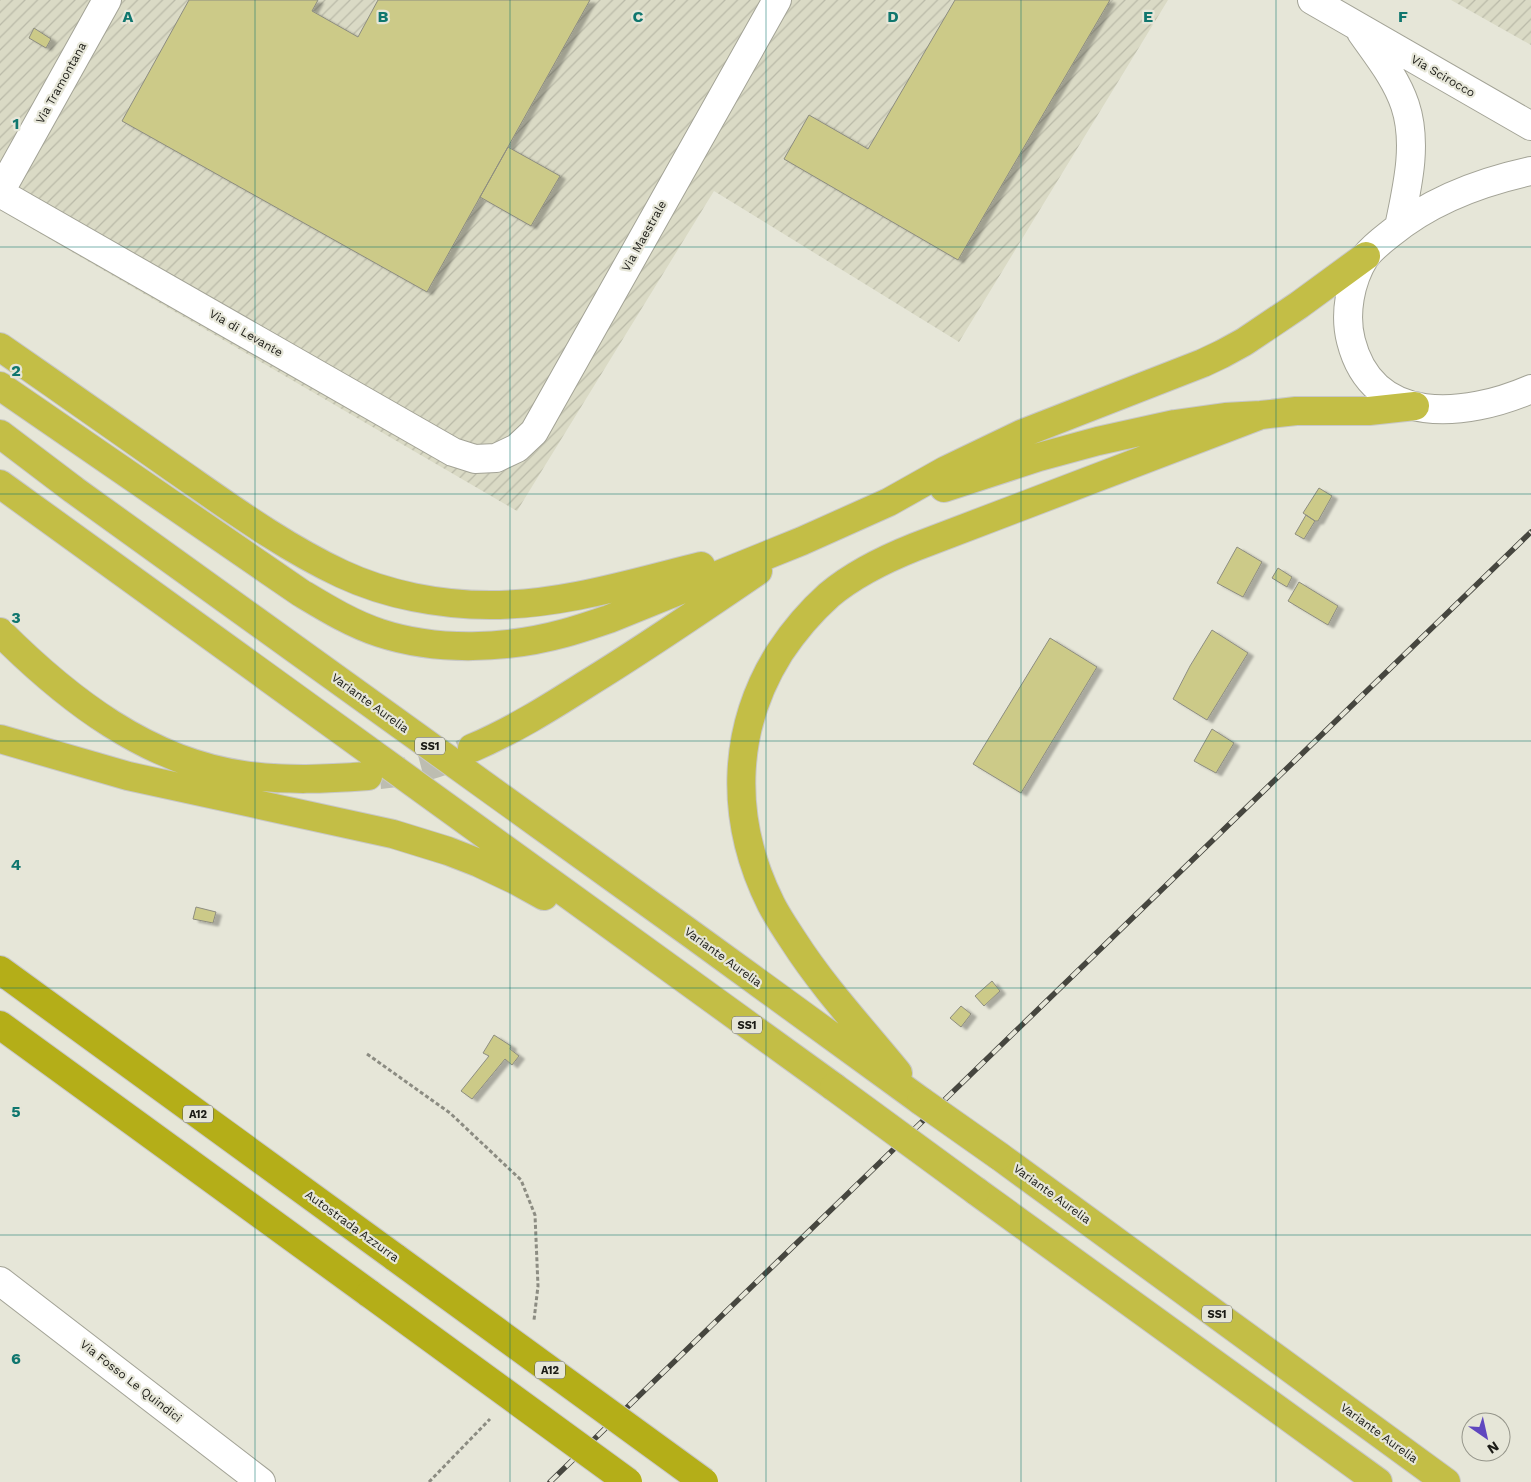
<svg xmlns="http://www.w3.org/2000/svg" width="1531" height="1482" font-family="'Work Sans',sans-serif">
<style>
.industrial{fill:url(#industrial-furrows)}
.building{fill:#ccca88;stroke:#8d8d80;filter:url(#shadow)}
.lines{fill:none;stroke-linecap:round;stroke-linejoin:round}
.trunk-tunnel{stroke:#bdbdb1;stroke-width:28;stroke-dasharray:28 14;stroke-linecap:butt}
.minor-casing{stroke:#a3a396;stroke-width:30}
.tertiary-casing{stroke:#a3a396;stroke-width:30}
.trunk-casing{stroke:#c8c8c7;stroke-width:30}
.motorway-casing{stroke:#c8c8c7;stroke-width:30}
.path{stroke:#8c8c82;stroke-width:3;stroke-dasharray:4 2.5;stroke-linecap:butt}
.minor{stroke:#fff;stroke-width:28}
.tertiary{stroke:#fff;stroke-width:28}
.trunk{stroke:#c3be46;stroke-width:28}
.motorway{stroke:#b4ae18;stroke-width:28}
.rail-casing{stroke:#46463f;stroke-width:5.5}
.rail{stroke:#e6e6d8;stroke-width:4;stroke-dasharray:11;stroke-linecap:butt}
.trunk-bridge-casing{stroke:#c8c8c7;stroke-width:30;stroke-linecap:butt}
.motorway-bridge-casing{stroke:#c8c8c7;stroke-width:30;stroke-linecap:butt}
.trunk-bridge{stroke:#c3be46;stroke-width:28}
.motorway-bridge{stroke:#b4ae18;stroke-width:28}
.grid{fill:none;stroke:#0f766e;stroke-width:1;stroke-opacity:0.55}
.labels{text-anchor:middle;stroke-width:4.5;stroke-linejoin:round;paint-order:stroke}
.shield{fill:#e6e6d8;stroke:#585850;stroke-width:1}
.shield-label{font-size:11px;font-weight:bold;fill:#1b1b16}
.street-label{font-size:12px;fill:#1b1b16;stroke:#e6e6d8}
.grid-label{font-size:16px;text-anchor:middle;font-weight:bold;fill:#0f766e;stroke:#e6e6d8;stroke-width:4.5;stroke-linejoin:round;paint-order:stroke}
</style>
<defs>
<pattern id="industrial-furrows" width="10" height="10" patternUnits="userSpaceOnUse" patternTransform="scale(1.25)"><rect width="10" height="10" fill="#dadac5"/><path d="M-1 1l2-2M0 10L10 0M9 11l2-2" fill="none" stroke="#babaa8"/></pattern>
<filter id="shadow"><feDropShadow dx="5.5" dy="3" stdDeviation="1" flood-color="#0004"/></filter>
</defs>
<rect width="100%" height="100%" fill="#e6e6d8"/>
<path class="industrial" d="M0 0H1168L959 342 714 191 517 511 0 210Z
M1451 0H1531V45Z"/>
<path class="building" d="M189 0H318L312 11 358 37 378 0H590L427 292 122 121Z
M955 0H1110L958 260 784 159 809 115 868 149Z
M34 28 51 39 46 48 29 38Z
M508 147 560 176 531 226 480 197Z
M1319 488 1332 496 1318 521H1315L1303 513Z
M1306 515 1315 521 1304 539 1295 534Z
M1237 547 1262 562 1243 597 1217 583Z
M1278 568 1292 577 1287 587 1272 578Z
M1299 582 1338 606 1328 625 1288 601Z
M1212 630 1248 653 1207 720 1173 699 1190 666Z
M1050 638 1097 667 1021 793 973 764Z
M1212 729 1234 743 1216 773 1194 761Z
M196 907 216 912 213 923 193 919Z
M992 981 1000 991 984 1006 975 996Z
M961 1006 971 1014 961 1027 950 1018Z
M494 1035 511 1046 510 1049 519 1056 512 1065 505 1059 472 1099 461 1091 489 1056 483 1053Z"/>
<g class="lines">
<path class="trunk-tunnel" d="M380 775C409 773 439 764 466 752"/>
<defs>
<path id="minor" d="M0 192 107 0
M0 193 453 452 475 459 496 458 517 448 534 432 777 0
M0 1281 261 1482"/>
<path id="tertiary" d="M1312 0 1531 126
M1361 32C1377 55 1396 78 1405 105 1418 144 1407 188 1399 227
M1531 171C1480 182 1431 200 1390 234 1381 241 1372 248 1365 257 1350 281 1344 314 1351 341 1373 428 1466 417 1531 389"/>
<path id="trunk" d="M0 347C58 387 116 428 173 468 228 506 282 546 342 574 387 595 440 605 490 605 562 605 632 583 701 566
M0 386 301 593C326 608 352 624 380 633 438 652 507 649 565 633 580 629 594 624 609 619L802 541 889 502 946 470 1021 434 1203 363 1222 354 1244 342 1299 305 1366 256
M0 434 74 490 694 936 921 1101
M0 484 834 1087
M944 488 1039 457 1098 441 1175 424 1225 417 1261 415 1296 411H1369L1415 406
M0 632C67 699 148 762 244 775 286 781 327 779 368 776
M0 739 128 776 393 834 448 851 479 863 515 880 544 896
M472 748C512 731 549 708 585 685 644 649 701 610 758 571
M898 1073C862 1029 823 987 793 940 785 928 777 916 771 904 730 822 730 731 780 652 794 631 810 612 829 595 854 574 885 559 915 547L1261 415
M999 1156 1446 1482
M976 1191 1378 1482"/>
<path id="motorway" d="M0 970 396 1258
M0 1025 370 1294"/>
</defs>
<use href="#minor" class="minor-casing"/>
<use href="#tertiary" class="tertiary-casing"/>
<use href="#trunk" class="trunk-casing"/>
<use href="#motorway" class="motorway-casing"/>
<path class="path" d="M367 1054 450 1113 521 1180 535 1215 538 1286 534 1320
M429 1482 490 1419"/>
<use href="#minor" class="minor"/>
<use href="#tertiary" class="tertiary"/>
<use href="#trunk" class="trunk"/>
<use href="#motorway" class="motorway"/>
<defs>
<path id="rail" d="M550 1482 1531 532"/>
</defs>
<use href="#rail" class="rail-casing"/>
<use href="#rail" class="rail"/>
<defs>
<path id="trunk-bridge" d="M834 1087 976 1191
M921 1101 999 1156"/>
<path id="motorway-bridge" d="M396 1258 704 1482
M370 1294 628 1482"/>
</defs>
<use href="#trunk-bridge" class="trunk-bridge-casing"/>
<use href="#motorway-bridge" class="motorway-bridge-casing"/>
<use href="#trunk-bridge" class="trunk-bridge"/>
<use href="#motorway-bridge" class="motorway-bridge"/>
</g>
<path class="grid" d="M255 0V1482M510 0V1482M766 0V1482M1021 0V1482M1276 0V1482M0 247H1531M0 494H1531M0 741H1531M0 988H1531M0 1235H1531"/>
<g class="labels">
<g class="shield">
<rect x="415" y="737.5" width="30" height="17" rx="4"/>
<rect x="732" y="1016.5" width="30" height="17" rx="4"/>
<rect x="183" y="1105.5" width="30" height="17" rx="4"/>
<rect x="1202" y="1305.5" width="30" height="17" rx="4"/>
<rect x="535" y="1361.5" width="30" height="17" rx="4"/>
</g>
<g class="shield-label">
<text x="430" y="750">SS1</text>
<text x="747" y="1029">SS1</text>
<text x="198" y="1118">A12</text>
<text x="1217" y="1318">SS1</text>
<text x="550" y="1374">A12</text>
</g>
<g class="street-label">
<text transform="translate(1443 76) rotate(30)" y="4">Via Scirocco</text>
<text transform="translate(61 83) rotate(-61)" y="4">Via Tramontana</text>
<text transform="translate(644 236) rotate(-61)" y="4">Via Maestrale</text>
<text transform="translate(246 333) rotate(30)" y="4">Via di Levante</text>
<text transform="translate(370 703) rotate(36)" y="4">Variante Aurelia</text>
<text transform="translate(723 957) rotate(36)" y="4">Variante Aurelia</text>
<text transform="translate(1052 1194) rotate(36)" y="4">Variante Aurelia</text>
<text transform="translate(352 1226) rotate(36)" y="4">Autostrada Azzurra</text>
<text transform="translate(131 1381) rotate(38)" y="4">Via Fosso Le Quindici</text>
<text transform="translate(1379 1433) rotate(36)" y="4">Variante Aurelia</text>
</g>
</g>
<g class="grid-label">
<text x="128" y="22">A</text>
<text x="383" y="22">B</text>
<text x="638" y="22">C</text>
<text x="893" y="22">D</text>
<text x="1148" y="22">E</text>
<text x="1403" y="22">F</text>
<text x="16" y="129">1</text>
<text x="16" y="376">2</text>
<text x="16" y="623">3</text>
<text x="16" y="870">4</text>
<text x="16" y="1117">5</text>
<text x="16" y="1364">6</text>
</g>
<g transform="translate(1486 1437) rotate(146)"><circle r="24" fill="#e6e6d8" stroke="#95958a"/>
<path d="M0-4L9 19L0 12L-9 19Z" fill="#5f47bf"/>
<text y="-8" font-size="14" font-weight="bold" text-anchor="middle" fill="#1b1b16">N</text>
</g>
</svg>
